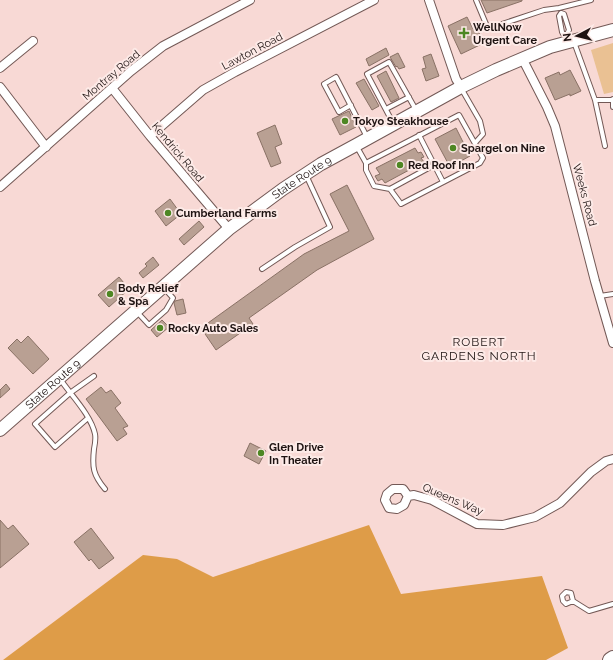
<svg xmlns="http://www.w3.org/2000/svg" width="613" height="660" font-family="Raleway,sans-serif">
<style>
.green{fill:#eac193}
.forest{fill:#de9c48}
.building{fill:#b9a093;stroke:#897165}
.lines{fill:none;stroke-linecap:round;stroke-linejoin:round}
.lane-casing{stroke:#735956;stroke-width:6}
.street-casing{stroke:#735956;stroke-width:10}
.primary-casing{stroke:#735956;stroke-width:14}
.highway-casing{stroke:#735956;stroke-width:16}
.lane{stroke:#fff;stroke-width:4}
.street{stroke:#fff;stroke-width:8}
.primary{stroke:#fff;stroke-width:12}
.highway{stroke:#fff;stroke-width:14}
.poi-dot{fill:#4d8723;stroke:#fdeae7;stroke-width:1.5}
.labels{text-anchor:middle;stroke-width:4;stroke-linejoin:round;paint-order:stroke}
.poi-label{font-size:11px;font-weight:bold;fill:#1e1312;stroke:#fdeae7;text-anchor:start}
.street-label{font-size:11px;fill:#1e1312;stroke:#fdeae7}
.neighbourhood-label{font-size:12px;letter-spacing:1px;fill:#1e1312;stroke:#fdeae7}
</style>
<rect width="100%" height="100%" fill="#f8d9d5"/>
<path class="green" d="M613 43V92L604 94 591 50Z"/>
<path class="forest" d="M369 525 401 594 542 576 568 648 546 660H3L143 555 177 559 213 577Z"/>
<path class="building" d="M481 0H522V1L487 13Z
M467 17 473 29 476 27 484 43 461 54 448 26Z
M386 48 389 55 369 66 366 59Z
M398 53 405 67 399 69 397 66 396 67 390 57Z
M431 54 439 76 426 81 422 69 426 68 423 57Z
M570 70 581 91 570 96V94L555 100 545 78 559 72 560 75Z
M386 71 399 98 391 102 377 76Z
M364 79 379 106 372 110 356 83Z
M349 111 356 127 340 135 332 119Z
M275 125 282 144 275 147 281 163 271 167 257 133Z
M456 128 470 156 450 167 435 139Z
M415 148 418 153 421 152 424 157 421 158 424 162 385 183 382 179 378 181 375 176 380 174 376 168Z
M347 185 374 239 317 270 249 318 253 324 216 350 201 328 304 254 349 231 330 194Z
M170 199 181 214 166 226 155 211Z
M199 221 204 227 184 245 179 239Z
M153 257 159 265 143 278 139 273 147 266 145 264Z
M119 277 129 289 109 307 98 295Z
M183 299 186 313 177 315 174 303 175 301Z
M162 320 169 327 157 337 151 330Z
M28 336 49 359 33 374 8 348 17 339 21 343Z
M6 384 10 389 0 398V390Z
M101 387 106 393 111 390 121 403 115 408 128 426 123 428 127 434 117 441 86 399Z
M250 443 266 451 259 464 244 456Z
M0 520 8 529 13 525 29 544 0 568Z
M91 528 114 558 99 569 91 559 89 561 74 542Z"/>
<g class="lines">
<defs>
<path id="lane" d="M476 0 486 24 489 27H493L544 10 559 8 591 0
M567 34H563L562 32 559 16 561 13 564 14 569 30 567 34 569 41
M574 42 595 100 605 146
M461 88 480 121 483 134 475 143
M613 99V107
M595 100H612
M351 105 339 112 324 84 336 77 367 137
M386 109 409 97
M393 123 367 74 389 62 416 110
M419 135 443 182
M357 147 366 163V170L374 186 390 189 401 204 480 163 483 158 459 115 366 163
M390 189 434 165
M262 269 295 247 330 227 306 175
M600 296 613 294
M137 312 149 325 166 310 173 298 164 288
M60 379C71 395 91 415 95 434 96 439 95 444 94 449 92 467 93 475 105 489
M88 418 55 447 35 424 70 393 94 376
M573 601 566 604 563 601 562 596 566 592 571 593 573 601 589 611 613 604"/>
<path id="street" d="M429 0 456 79 461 87
M522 58 547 107 555 126 595 281 613 343
M0 68 33 41
M0 87 46 147
M112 88 150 136 229 229
M150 136 203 90 235 72 374 0
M0 187 131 71 163 46 250 0
M393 489H403L408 496 404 505 397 509 389 508 385 500 387 494Z
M408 496 414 495 432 500 477 524 503 525 535 517 560 503 591 472 606 461 613 459"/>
<g id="primary">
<path id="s1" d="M0 430 229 229 283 189 321 164 356 145 461 87 496 70 550 47 613 30"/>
</g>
<path id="highway" d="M610 660 613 658"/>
</defs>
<use href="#lane" class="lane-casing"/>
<use href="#street" class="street-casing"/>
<use href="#primary" class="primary-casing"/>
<use href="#highway" class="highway-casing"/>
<use href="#lane" class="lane"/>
<use href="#street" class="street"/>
<use href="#primary" class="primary"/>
<use href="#highway" class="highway"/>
</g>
<g class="poi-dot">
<path d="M462 27h4v4h4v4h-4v4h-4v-4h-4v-4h4z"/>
<circle cx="345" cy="121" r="4"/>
<circle cx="453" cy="148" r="4"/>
<circle cx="400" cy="165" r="4"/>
<circle cx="168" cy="213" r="4"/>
<circle cx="110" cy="294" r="4"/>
<circle cx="160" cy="328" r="4"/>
<circle cx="261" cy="453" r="4"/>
</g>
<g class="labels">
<g class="poi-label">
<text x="473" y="31">WellNow<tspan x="473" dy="13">Urgent Care</tspan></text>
<text x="353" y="125">Tokyo Steakhouse</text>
<text x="461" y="152">Spargel on Nine</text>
<text x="408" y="169">Red Roof Inn</text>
<text x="176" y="217">Cumberland Farms</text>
<text x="118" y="292">Body Relief<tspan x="118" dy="13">&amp; Spa</tspan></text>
<text x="168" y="332">Rocky Auto Sales</text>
<text x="269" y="451">Glen Drive<tspan x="269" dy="13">In Theater</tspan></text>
</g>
<g class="street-label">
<text transform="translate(252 51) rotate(-28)" y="4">Lawton Road</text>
<text transform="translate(111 75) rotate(-40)" y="4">Montray Road</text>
<text transform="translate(178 152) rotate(50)" y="4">Kendrick Road</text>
<text dy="4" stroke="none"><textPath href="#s1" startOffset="394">State Route 9</textPath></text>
<text transform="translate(585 195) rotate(75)" y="4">Weeks Road</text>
<text dy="4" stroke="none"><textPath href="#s1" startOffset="70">State Route 9</textPath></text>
<text transform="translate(453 499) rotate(23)" y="4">Queens Way</text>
</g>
<g class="neighbourhood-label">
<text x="479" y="346">ROBERT<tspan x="479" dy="14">GARDENS NORTH</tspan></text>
</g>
</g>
<g transform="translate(577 36) rotate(263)" stroke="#fdeae7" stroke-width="3" paint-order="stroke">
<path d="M0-3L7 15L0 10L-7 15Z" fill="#1e1312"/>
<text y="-6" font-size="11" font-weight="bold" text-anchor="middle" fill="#1e1312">N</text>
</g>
</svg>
